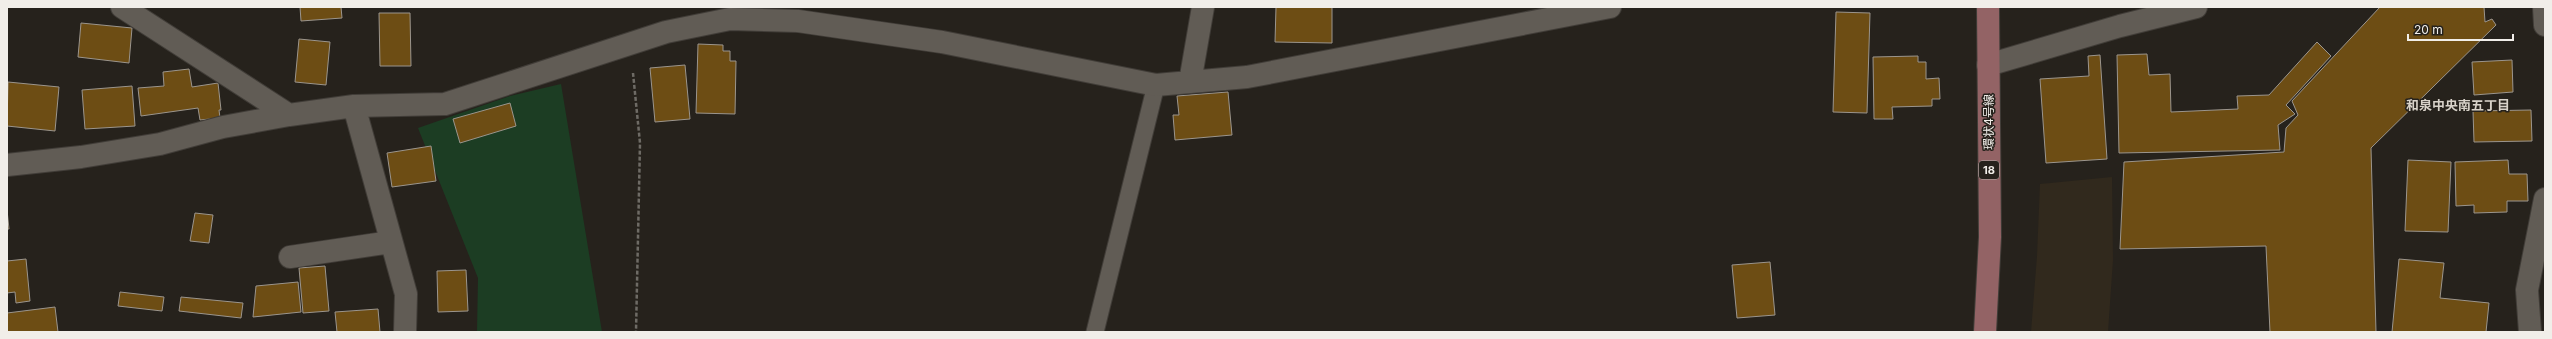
<svg xmlns="http://www.w3.org/2000/svg" width="2552" height="339" font-family="Inter,'Noto Sans JP',sans-serif">
<style>
.built{fill:#31291d}
.green{fill:#1c3d23}
.building{fill:#6d4d14;stroke:#9b958d}
.lines{fill:none;stroke-linecap:round;stroke-linejoin:round}
.lane-casing{stroke:#413d38;stroke-width:19}
.street-casing{stroke:#413d38;stroke-width:24}
.primary-casing{stroke:#413d38;stroke-width:24}
.path{stroke:#6e6b65;stroke-width:2.5;stroke-dasharray:4 2;stroke-linecap:butt}
.lane{stroke:#615c55;stroke-width:17}
.street{stroke:#615c55;stroke-width:22}
.primary{stroke:#936365;stroke-width:22}
.labels{text-anchor:middle;stroke-width:3;stroke-linejoin:round;paint-order:stroke}
.shield{fill:#26221c;stroke:#b4b1ac;stroke-width:1}
.shield-label{font-size:11px;font-weight:bold;fill:#f1eee9}
.street-label{font-size:12px;fill:#f1eee9;stroke:#26221c}
.neighbourhood-label{font-size:13px;font-weight:bold;fill:#d8d2c9;stroke:#26221c}
</style>
<rect width="100%" height="100%" fill="#26221c"/>
<path class="built" d="M2112 177 2113 260 2108 332H2031L2037 256 2040 184Z"/>
<path class="green" d="M561 84 602 332H477L478 278 418 128 510 96Z"/>
<path class="building" d="M300 7H341L342 18 301 21Z
M1276 7H1332V43L1275 42Z
M2380 7H2484L2485 22 2492 19 2496 25 2371 148 2376 332H2270L2266 246 2120 249 2124 162 2284 152 2286 128 2298 115 2292 101Z
M1836 12 1870 13 1867 113 1833 112Z
M379 13H410L411 66H380Z
M81 23 132 28 129 63 78 57Z
M299 39 330 42 326 85 295 82Z
M2317 42 2331 56 2286 105 2295 114 2278 125 2280 150 2119 153 2117 55 2147 54 2149 75 2170 74 2171 112 2238 109 2237 96 2269 95Z
M698 44 723 45V51H730V61H736L735 114 696 113Z
M2100 55 2107 159 2046 163 2040 79 2089 76 2088 56Z
M1918 56V62H1926V79L1939 78 1940 99H1932V106L1892 107 1893 119H1874L1873 57Z
M2512 60 2513 92 2474 95 2472 62Z
M685 65 690 119 655 122 650 68Z
M189 69 192 87 218 83 221 110H219L220 118 200 120 198 108 141 116 138 88 164 86 163 72Z
M8 82 59 87 55 131 7 126Z
M132 86 135 126 85 129 82 90Z
M1228 92 1232 135 1175 140 1173 115H1179L1177 96Z
M510 103 516 126 460 143 453 119Z
M2531 110 2532 141 2474 142 2473 111Z
M431 146 436 181 392 187 387 153Z
M2408 160 2451 162 2448 232 2405 231Z
M2508 160 2509 174H2527L2528 201H2507V212L2474 213V205L2456 206 2455 162Z
M7 210 9 229H7Z
M195 213 213 215 209 243 190 241Z
M26 259 30 301 16 303 15 292 7 293V261Z
M2399 259 2444 263 2440 298 2489 303 2486 332H2392Z
M1770 262 1775 315 1737 318 1732 265Z
M325 266 329 311 303 313 299 268Z
M466 270 468 311 438 312 437 271Z
M298 282 301 312 253 317 256 286Z
M120 292 164 297 162 311 118 306Z
M181 297 243 303 241 318 179 311Z
M55 307 58 332H7V313Z
M378 309 380 332H337L335 312Z"/>
<g class="lines">
<defs>
<path id="lane" d="M1095 332 1156 85"/>
<path id="street" d="M122 7 289 115
M2544 7 2545 25
M1988 65 2120 26 2196 7
M1190 82 1203 7
M354 106 406 294 405 332
M7 165 81 157 160 144 223 127 289 115 354 106 445 104 666 32 730 19 798 21 942 42 1156 85 1247 77 1610 7
M290 257 391 242
M2530 332 2527 290 2545 199"/>
<path id="primary" d="M1985 332 1990 237 1988 7"/>
</defs>
<use href="#lane" class="lane-casing"/>
<use href="#street" class="street-casing"/>
<use href="#primary" class="primary-casing"/>
<path class="path" d="M633 73 640 143 636 332"/>
<use href="#lane" class="lane"/>
<use href="#street" class="street"/>
<use href="#primary" class="primary"/>
</g>
<g class="labels">
<rect class="shield" x="1979" y="161" width="20" height="18" rx="3"/>
<g class="shield-label">
<text x="1989" y="174">18</text>
</g>
<g class="street-label">
<text transform="translate(1989 122) rotate(-90)" y="4">環状4号線</text>
</g>
<g class="neighbourhood-label">
<text x="2458" y="110">和泉中央南五丁目</text>
</g>
</g>
<rect width="2552" height="339" fill="none" stroke="#f1eee9" stroke-width="16"/>
<path d="M2408 34v6h105v-6" fill="none" stroke="#f1eee9" stroke-width="2"/>
<text x="2414" y="34" font-size="12" fill="#f1eee9" stroke="#26221c" stroke-width="3" paint-order="stroke">20 m</text>
</svg>
